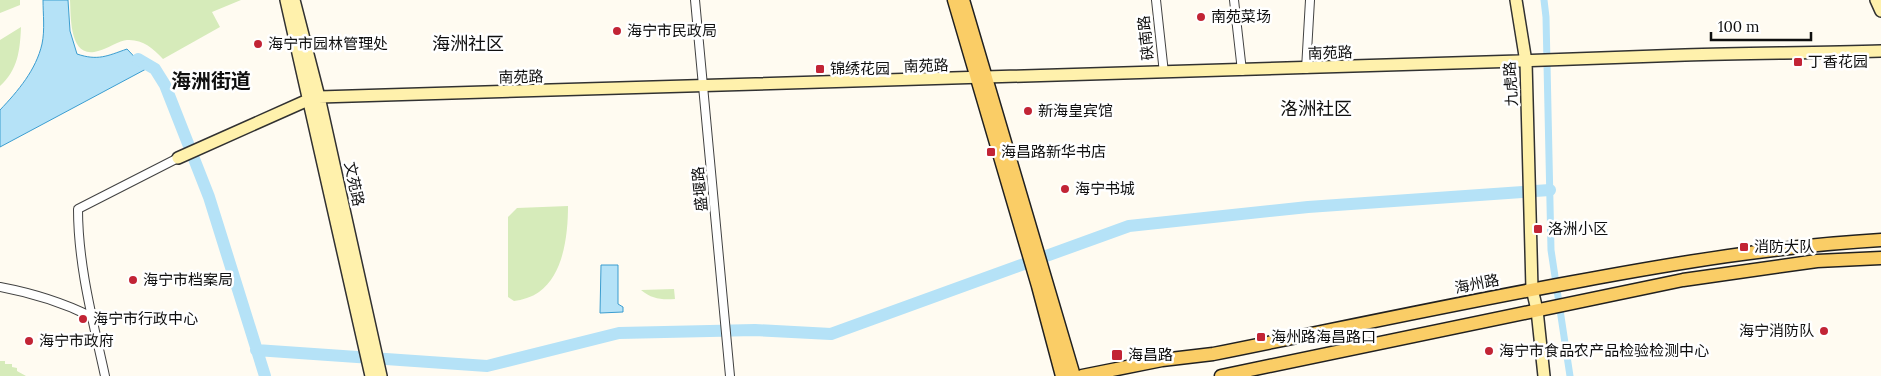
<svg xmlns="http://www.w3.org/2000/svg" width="1881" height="376" font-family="Lora,'Noto Sans SC',serif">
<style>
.green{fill:#d6ebba}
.water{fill:#b5e2f7;stroke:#3b9dd0}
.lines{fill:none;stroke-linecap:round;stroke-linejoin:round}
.canal{stroke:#b5e2f7;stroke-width:7}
.river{stroke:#b5e2f7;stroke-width:12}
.street-casing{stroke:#424242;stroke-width:10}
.secondary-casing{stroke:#313131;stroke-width:14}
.primary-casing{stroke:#202020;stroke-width:15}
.street{stroke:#fff;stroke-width:8}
.secondary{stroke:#fff1ac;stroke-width:11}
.primary{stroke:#facd66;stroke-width:12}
.poi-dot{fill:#c22435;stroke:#fff;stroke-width:2}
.labels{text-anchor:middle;stroke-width:5;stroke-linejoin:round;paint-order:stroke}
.poi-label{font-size:15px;fill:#0f0f0f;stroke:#fff;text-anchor:start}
.street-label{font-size:15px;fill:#0f0f0f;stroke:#fff}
.quarter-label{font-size:18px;fill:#0f0f0f;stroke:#fff}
.district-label{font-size:20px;font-weight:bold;fill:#0f0f0f;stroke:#fff}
</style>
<rect width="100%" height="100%" fill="#fffbf1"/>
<path class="green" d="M0 0H20V5L0 13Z
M70 0H241L212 12 220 27 163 59C153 48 142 39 127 40 120 40 107 49 98 51 69 60 71 17 70 0Z
M21 27C20 50 18 70 0 86V40Z
M568 206C568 234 564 274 539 292 532 297 522 300 514 301L508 297V217L517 208Z
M674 289 675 299C661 300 652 299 641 290Z
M0 361H5V364H12V367L17 368V371L26 376H0Z"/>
<path class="water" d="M43 0H68L70 31 77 54C98 61 107 56 127 49L146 69 0 147V110C18 91 36 70 42 44 45 30 43 14 43 0Z
M601 265H618V304L623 307V312L600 313Z"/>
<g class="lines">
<path class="canal" d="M1544 0 1546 17 1551 250 1570 376"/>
<path class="river" d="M138 59 155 69 165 85 209 197 265 376
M256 350 487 366 619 333 755 330 831 334 1129 226 1308 207 1550 190"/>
<defs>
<path id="street" d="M695 0 730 376
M1156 0 1164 73
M1234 0 1242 71
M1306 69 1310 0
M0 287C32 293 62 302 92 317
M105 376C93 321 78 265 78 209L178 158"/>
<path id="secondary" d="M286 0 371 376
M294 0 319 97 381 376
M1516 0 1526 62 1532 289 1537 310 1544 376
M1876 0 1881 11
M178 158 308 100 319 97C775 85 1230 72 1685 55 1750 53 1816 53 1881 51"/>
<path id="primary" d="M954 0 1038 286 1062 376
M963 0 1074 376
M1082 376 1162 360 1213 354C1333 330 1453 304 1574 282 1676 263 1777 246 1881 240
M1221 376 1683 280 1817 261 1881 258"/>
</defs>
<use href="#street" class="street-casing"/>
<use href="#secondary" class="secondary-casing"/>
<use href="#primary" class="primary-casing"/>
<use href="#street" class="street"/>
<use href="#secondary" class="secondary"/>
<use href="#primary" class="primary"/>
</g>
<g class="poi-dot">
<circle cx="1201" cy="17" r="5"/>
<circle cx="617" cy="31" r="5"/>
<circle cx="258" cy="44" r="5"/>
<rect x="1793" y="57" width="10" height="10" rx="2.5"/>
<rect x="815" y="64" width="10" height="10" rx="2.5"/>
<circle cx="1028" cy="111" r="5"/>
<rect x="986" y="147" width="10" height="10" rx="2.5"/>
<circle cx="1065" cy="189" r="5"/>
<rect x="1533" y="224" width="10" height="10" rx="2.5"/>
<rect x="1739" y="242" width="10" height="10" rx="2.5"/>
<circle cx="133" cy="280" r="5"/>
<circle cx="83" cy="319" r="5"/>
<circle cx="1824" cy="331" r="5"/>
<rect x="1256" y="332" width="10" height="10" rx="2.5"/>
<circle cx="29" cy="341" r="5"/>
<circle cx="1489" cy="351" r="5"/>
<rect x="1111" y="349" width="12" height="12" rx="2.5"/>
</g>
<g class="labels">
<g class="poi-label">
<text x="1211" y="22">南苑菜场</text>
<text x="627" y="36">海宁市民政局</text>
<text x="268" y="49">海宁市园林管理处</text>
<text x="1808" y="67">丁香花园</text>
<text x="830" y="74">锦绣花园</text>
<text x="1038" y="116">新海皇宾馆</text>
<text x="1001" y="157">海昌路新华书店</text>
<text x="1075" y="194">海宁书城</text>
<text x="1548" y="234">洛洲小区</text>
<text x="1754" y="252">消防大队</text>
<text x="143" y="285">海宁市档案局</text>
<text x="93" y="324">海宁市行政中心</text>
<text x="1814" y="336" text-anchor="end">海宁消防队</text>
<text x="1271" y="342">海州路海昌路口</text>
<text x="39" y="346">海宁市政府</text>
<text x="1499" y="356">海宁市食品农产品检验检测中心</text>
<text x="1128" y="360">海昌路</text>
</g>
<g class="street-label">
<text transform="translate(1146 38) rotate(-96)" y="5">硖南路</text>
<text transform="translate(1330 53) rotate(-2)" y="5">南苑路</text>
<text transform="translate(926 66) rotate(-2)" y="5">南苑路</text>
<text transform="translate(521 77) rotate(-1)" y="5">南苑路</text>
<text transform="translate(1511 84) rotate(-93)" y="5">九虎路</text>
<text transform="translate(354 184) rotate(78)" y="5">文苑路</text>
<text transform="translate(700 189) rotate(-95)" y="5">盛堰路</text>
<text transform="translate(1477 284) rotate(-11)" y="5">海州路</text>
</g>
<g class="quarter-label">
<text x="468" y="50">海洲社区</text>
<text x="1316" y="115">洛洲社区</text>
</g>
<g class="district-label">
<text x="211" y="88">海洲街道</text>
</g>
</g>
<path d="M1711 32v8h100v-8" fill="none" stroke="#0f0f0f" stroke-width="2.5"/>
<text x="1718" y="32" font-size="15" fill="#0f0f0f" stroke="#ffffff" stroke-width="4" paint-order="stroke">100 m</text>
</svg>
